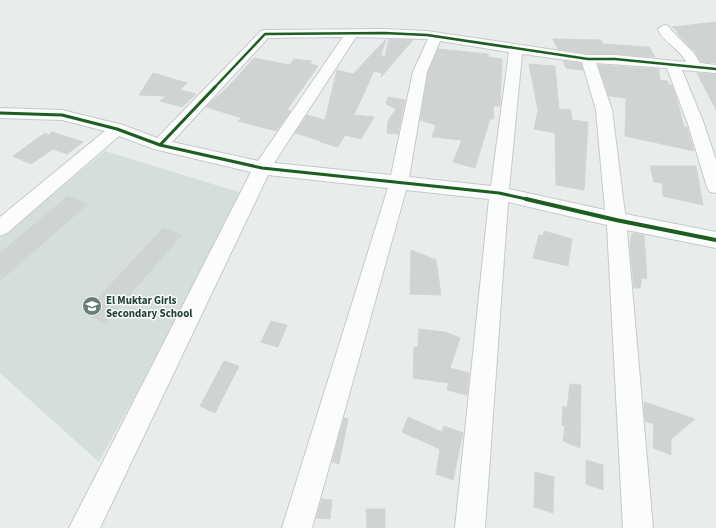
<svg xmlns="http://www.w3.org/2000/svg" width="716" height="528" font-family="'Source Sans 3',sans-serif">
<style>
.built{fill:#d6dedb}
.building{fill:#cfd4d2;stroke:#d1d6d4}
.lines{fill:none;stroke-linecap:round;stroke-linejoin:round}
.minor-casing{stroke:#c5cac8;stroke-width:2}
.minor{fill:#fcfcfc;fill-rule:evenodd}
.cycleway-far2-casing{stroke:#f7fbf9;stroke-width:4}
.cycleway-far1-casing{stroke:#f7fbf9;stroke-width:5}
.cycleway-casing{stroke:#f7fbf9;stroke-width:6}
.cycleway-far2{stroke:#1b5e20;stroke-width:2.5}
.cycleway-far1{stroke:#1b5e20;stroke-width:3}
.cycleway{stroke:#1b5e20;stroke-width:4}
.labels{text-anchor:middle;stroke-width:3;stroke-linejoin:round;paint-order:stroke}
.poi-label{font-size:11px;font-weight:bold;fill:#24423a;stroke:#f7fbf9;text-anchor:start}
</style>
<rect width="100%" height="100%" fill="#e8edeb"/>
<path class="built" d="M105 151 245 194 99 462 0 373V238Z"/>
<path class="building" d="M716 22V63L701 62 695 52 676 32 680 33 672 27Z
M386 39 381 55 385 57 389 39 413 40 381 77 382 73 374 71 354 115 374 117 361 139 345 135 338 147 320 142 321 141 295 133 307 115 325 120 337 70 353 74Z
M553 39 601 40 603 44 649 47 655 57 615 54H588L558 49Z
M438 49 488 54 489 57 502 59 500 106H493L494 119H490L475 168 453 162 462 140 432 137 436 125 420 120 428 72Z
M254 58 290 65 294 59 312 61 310 64 318 66 287 110 291 111 276 131 238 121 242 118 206 107 229 86Z
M563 61 581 63 583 70 566 68Z
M529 64 555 66 559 109 571 110 572 120 588 122 584 190 556 185 555 133 534 129 538 110Z
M598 65 659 69 660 80 667 81 670 85H672L678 103 684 127H687L694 151 625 136 626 98 609 96Z
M153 73 187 83 180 90 196 94 182 107 160 101 166 96 139 95Z
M697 73 716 74V110Z
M388 97 405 100 398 134 387 133 388 121 396 109 386 104Z
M52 132 83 142 67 154 53 149 31 164 13 156 45 133 49 135Z
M650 166H696L703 205 663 196 662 183 654 182Z
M68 196 88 204 0 281V253Z
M163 228 182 235 105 323 84 313Z
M544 231 572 239 568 266 533 258 539 235 543 236Z
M632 233 644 235 647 279 642 278 640 288H634L630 246Z
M411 250 436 260 441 295 410 294Z
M271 321 287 325 278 347 261 342Z
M419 329 445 332 460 338 450 368 469 373 467 395 447 390 449 383 413 378 414 347H418Z
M224 361 239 366 215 413 200 406Z
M570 384 581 385 580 448 563 441 565 426 562 425 563 406 567 408Z
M644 402 695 419 671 439V455L653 448 654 424 645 421Z
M408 417 442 432 444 426 463 433 453 480 436 474 440 449 402 432Z
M344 418 348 419 339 464 332 462Z
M586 460 603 465V490L586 484Z
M535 472 554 477 553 513 534 507Z
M322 499 332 500 330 519 316 518Z
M366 509H385V528H367Z"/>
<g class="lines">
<defs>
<path id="minor" d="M664 25 668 26C678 40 693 48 700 63L716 65V73L682 70 704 124 716 160V193L710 192 707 187 688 124 667 68 596 63 612 110 625 214 716 232V248L627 230 653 528H623L607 225 508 202 485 528H455L489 199 406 190 312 528H282L388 188 268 175 100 528H69L251 172 154 149 119 136 7 233 0 236V217L105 131 62 120 0 118V108L62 110 123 125 157 138 261 31 265 30 384 29 427 31 588 55H615L686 62C680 48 663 43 658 29ZM343 37 258 161 172 142 268 38ZM356 37 428 39 413 72 391 175 274 163ZM440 41 509 52 491 186 409 177 427 72ZM522 54 582 62 596 110 605 210 509 189Z"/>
</defs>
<use href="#minor" class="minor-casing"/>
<use href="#minor" class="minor"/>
<defs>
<path id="cycleway-far2" d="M214 88 265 34 384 33 427 35 588 59H615L716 69"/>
<path id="cycleway-far1" d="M0 113 62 115 117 129 160 145 262 168 499 193 531 200
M160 145 215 87"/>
<path id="cycleway" d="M526 199 616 220 716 240"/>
</defs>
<use href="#cycleway-far2" class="cycleway-far2-casing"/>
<use href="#cycleway-far1" class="cycleway-far1-casing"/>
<use href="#cycleway" class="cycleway-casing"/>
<use href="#cycleway-far2" class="cycleway-far2"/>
<use href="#cycleway-far1" class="cycleway-far1"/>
<use href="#cycleway" class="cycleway"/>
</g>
<defs>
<symbol id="school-disc" viewBox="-11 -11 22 22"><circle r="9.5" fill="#697e78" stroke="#f7fbf9"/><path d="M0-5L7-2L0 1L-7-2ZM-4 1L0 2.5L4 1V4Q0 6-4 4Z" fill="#fff"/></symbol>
</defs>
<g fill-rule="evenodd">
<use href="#school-disc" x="81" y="295" width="22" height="22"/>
</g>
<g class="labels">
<g class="poi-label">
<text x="106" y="304">El Muktar Girls<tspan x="106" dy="13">Secondary School</tspan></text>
</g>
</g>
</svg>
